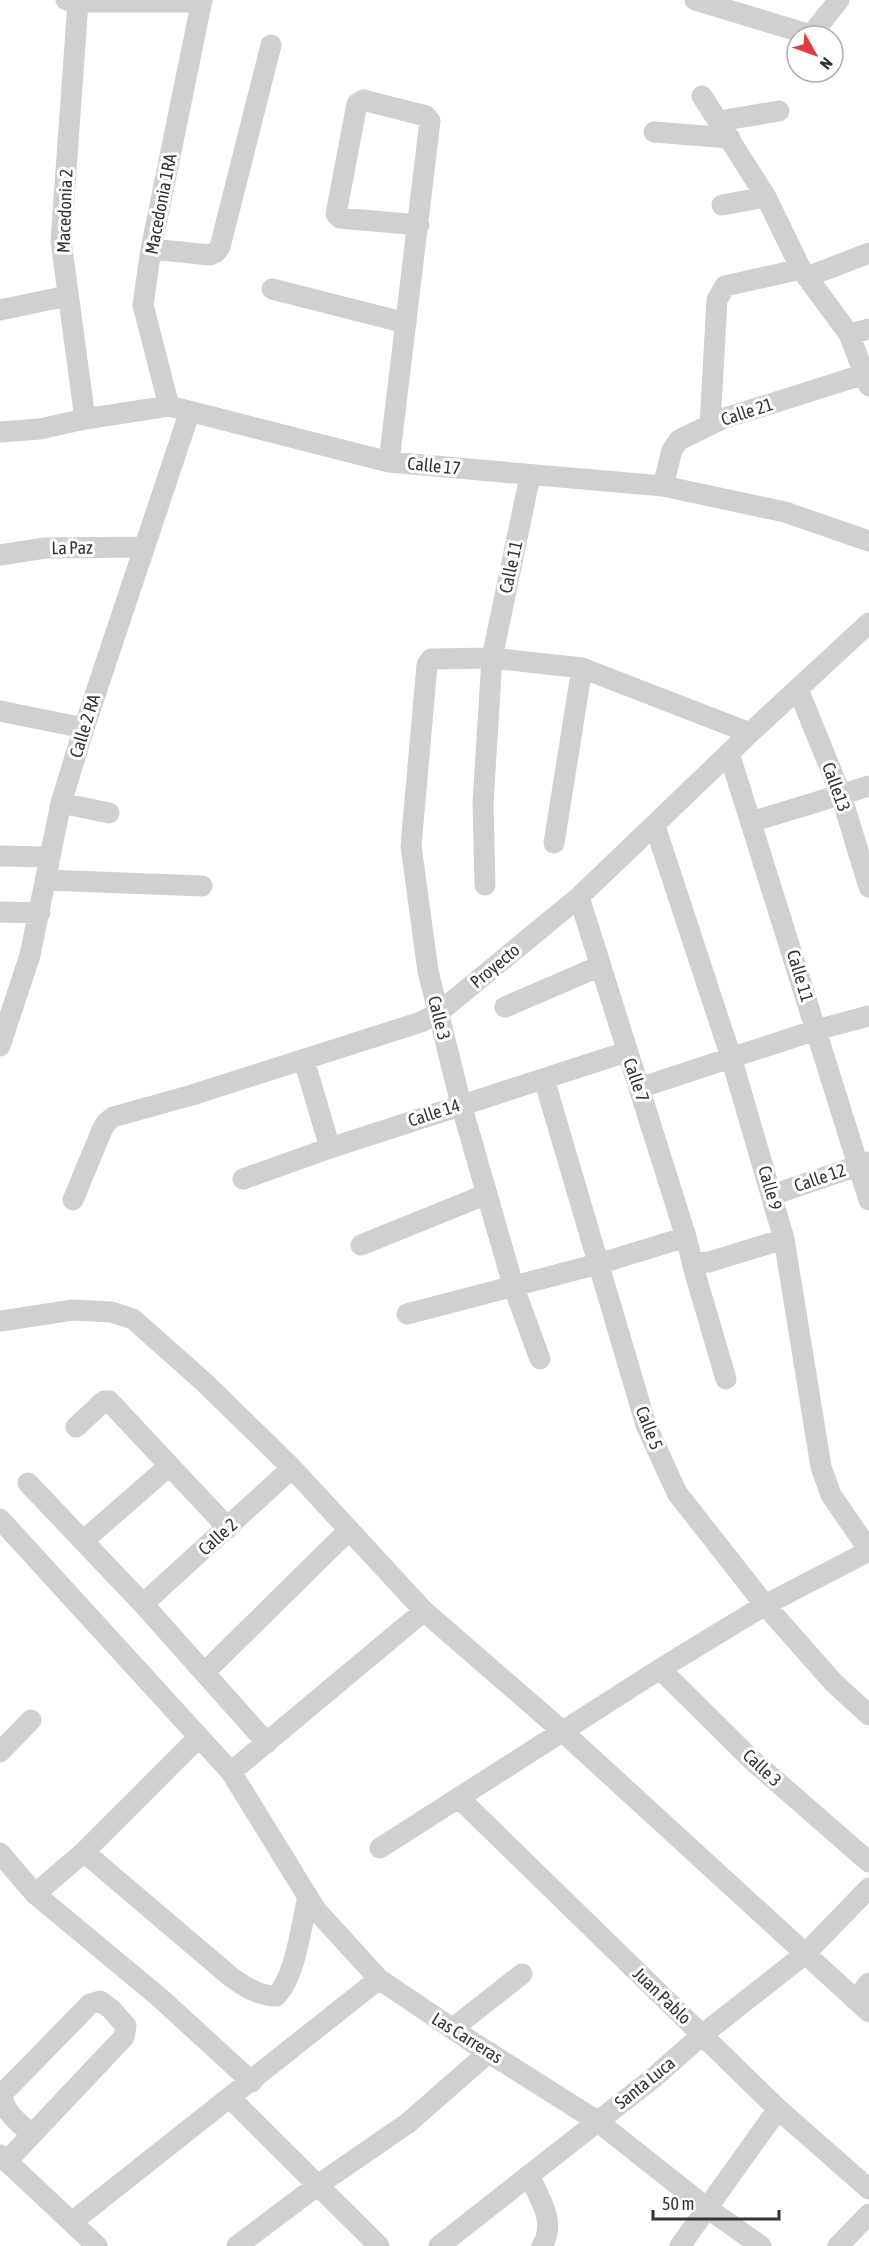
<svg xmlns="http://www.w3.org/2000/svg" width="869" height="2246" font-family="'Asap Condensed',sans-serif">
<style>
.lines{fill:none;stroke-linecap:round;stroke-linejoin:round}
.minor{stroke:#d0d0d0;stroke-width:21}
.labels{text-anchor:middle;stroke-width:6;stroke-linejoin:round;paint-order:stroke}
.street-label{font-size:18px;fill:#333;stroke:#fff}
</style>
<rect width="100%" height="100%" fill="#fff"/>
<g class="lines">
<path class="minor" d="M66 0 78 2H202
M695 0 811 35 839 0
M78 2 61 241 85 419
M702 96 766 197 801 269 849 334 869 386
M719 121 779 111
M654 132 730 138
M722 205 766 197
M151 249 210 255 216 252 220 247 271 45
M807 277 869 253
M272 289 406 323
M0 310 67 296
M849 334 869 329
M169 406 143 305 151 249 202 0
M710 425 717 300 725 286 801 269
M0 432 40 429 85 419 169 406 389 462 663 486 785 512 869 541
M389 462 430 121 426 116 363 100 357 104 336 214 340 218 419 225
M663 486 672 450 679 440 722 419 865 374
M0 555 45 548 144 547
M798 689 841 795 869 887
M0 711 84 728
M729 753 869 1200
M61 803 109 813
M751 822 869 786
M655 826 731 1057 784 1239 821 1467 831 1495 869 1550
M554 843 582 668
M0 856 50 857
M46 880 202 886
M485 885 483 803 492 658 530 476
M579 897 686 1237 694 1270 726 1379
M0 912 40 913
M505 1007 600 966
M0 1046 30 955 61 803 84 728 190 411
M304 1060 330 1148
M544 1079 646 1425 677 1493 765 1605 834 1683 869 1715
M639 1088 816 1030 869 1016
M243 1179 330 1148 626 1052
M772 1195 869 1162
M73 1200 102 1130 106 1123 113 1117 192 1095 421 1022 438 1013 579 897 750 733 869 623
M361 1245 487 1194
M692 1263 709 1262 784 1239
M407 1314 598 1264 686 1237
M0 1321 73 1310 111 1312 133 1319 205 1383 292 1468 424 1611 561 1730 869 2012
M540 1359 513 1285 461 1104 428 971 411 846 427 665 431 659 492 658 582 668 750 733
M76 1427 104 1401H109L228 1528
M28 1483 143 1604 267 1743
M0 1519 231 1772 316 1910 379 1979 472 2042 597 2121 707 2208 761 2246
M83 1541 169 1466
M143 1604 292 1468
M660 1669 752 1760 869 1862
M205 1672 348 1531
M0 1752 31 1720
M231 1772 424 1611
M460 1799 778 2109 869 2189
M380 1848 660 1669 765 1605 869 1551
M84 1852 231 1977C245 1987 259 1996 276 1996 296 1976 301 1925 308 1897
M0 1853 35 1894 159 1997 252 2082
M35 1894 84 1852 199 1737
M855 2000 869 1983
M452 2029 522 1974
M230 2098 379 2246
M0 2155 97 2246
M7 2161 124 2037 126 2026 111 2009 100 2001 90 2004 3 2093C1 2111 20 2123 31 2134
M529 2175C539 2198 557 2222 542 2246
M72 2222 379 1979
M237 2246 318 2185 408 2123 489 2052
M439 2246 652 2079 702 2035 805 1954 869 1888
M680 2246 778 2109
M838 2246 869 2214"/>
</g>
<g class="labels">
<g class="street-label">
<text transform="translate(161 204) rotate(-79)" y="6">Macedonia 1RA</text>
<text transform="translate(65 211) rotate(-88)" y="6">Macedonia 2</text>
<text transform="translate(747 412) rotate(-18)" y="6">Calle 21</text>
<text transform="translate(434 466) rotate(6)" y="6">Calle 17</text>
<text transform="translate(72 548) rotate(-1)" y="6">La Paz</text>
<text transform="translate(511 567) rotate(-78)" y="6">Calle 11</text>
<text transform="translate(85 726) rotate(-73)" y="6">Calle 2 RA</text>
<text transform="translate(836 787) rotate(70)" y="6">Calle13</text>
<text transform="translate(495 966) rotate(-40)" y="6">Proyecto</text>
<text transform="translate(800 976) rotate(73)" y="6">Calle 11</text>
<text transform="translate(439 1018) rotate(76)" y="6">Calle 3</text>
<text transform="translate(636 1080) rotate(71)" y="6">Calle 7</text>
<text transform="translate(434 1113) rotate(-18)" y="6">Calle 14</text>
<text transform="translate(820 1178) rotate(-19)" y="6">Calle 12</text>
<text transform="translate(770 1188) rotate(74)" y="6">Calle 9</text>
<text transform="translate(649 1428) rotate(69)" y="6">Calle 5</text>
<text transform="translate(218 1537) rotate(-42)" y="6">Calle 2</text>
<text transform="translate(762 1768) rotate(43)" y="6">Calle 3</text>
<text transform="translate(662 1996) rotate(44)" y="6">Juan Pablo</text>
<text transform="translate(467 2038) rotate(32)" y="6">Las Carreras</text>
<text transform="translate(645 2083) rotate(-39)" y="6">Santa Luca</text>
</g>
</g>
<g transform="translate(815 54) rotate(130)"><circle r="28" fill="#ffffff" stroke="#adadad" stroke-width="1.5"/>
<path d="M0-4.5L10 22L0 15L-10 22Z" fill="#e03f41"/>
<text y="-9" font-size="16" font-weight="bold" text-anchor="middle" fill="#333333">N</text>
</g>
<path d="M653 2210v9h126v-9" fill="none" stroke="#333333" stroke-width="3"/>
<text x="662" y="2210" font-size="18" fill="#333333" stroke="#ffffff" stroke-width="4.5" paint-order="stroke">50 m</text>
</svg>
